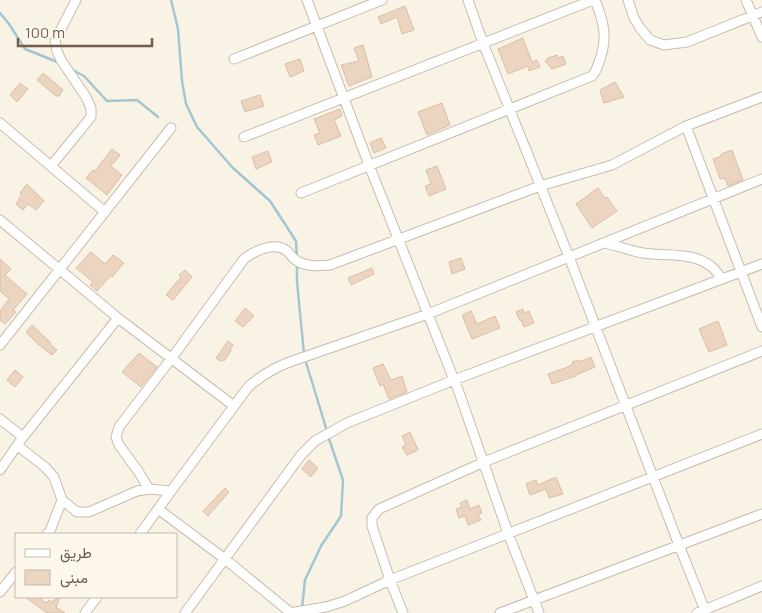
<svg xmlns="http://www.w3.org/2000/svg" width="762" height="613" font-family="Manrope,Vazirmatn,sans-serif">
<style>
.lines{fill:none;stroke-linecap:round;stroke-linejoin:round}
.stream{stroke:#a4c6d1;stroke-width:2.5}
.building{fill:#ebd5c1;stroke:#dcbea3}
.minor-casing{stroke:#c9bcad;stroke-width:11}
.minor{stroke:#fff;stroke-width:9}
</style>
<rect width="100%" height="100%" fill="#f9f3e6"/>
<g class="lines">
<path class="stream" d="M171 0 178 29 182 81 186 104 197 127 233 168 270 201 296 241 297 257
M0 13 9 24 25 49 60 63
M71 69 84 76 107 101 137 100 158 117
M297 265V282L304 354
M305 359 327 431
M302 608 305 580 321 546 341 516 343 480 328 436"/>
</g>
<path class="building" d="M405 6 414 30 402 34 397 17 381 24 378 17Z
M523 38 532 62 537 60 540 67 529 71 528 66 508 74 498 49Z
M363 45 372 77 349 86 341 65 359 61 354 48Z
M557 55 558 58 563 56 566 64 552 69 545 61 548 58Z
M300 59 304 71 290 77 285 64Z
M43 73 63 90 59 96H56L37 80Z
M615 82 624 97 604 103 600 90Z
M20 83 28 89 17 102 10 95Z
M260 95 264 106 245 112 241 101Z
M442 103 450 125 427 135 418 112Z
M340 109 342 116 334 120 341 136 318 145 314 135 320 133 314 119Z
M381 138 386 148 374 153 370 143Z
M112 149 120 155 111 166 122 175 107 195 86 178 93 170 95 171Z
M732 150 743 180 728 186 725 178 720 179 713 159 722 156 721 154Z
M268 151 272 162 256 169 252 157Z
M437 166 446 189 429 196 425 186 431 184 426 170Z
M27 184 44 201 36 210 28 204 23 210 16 204 22 194 20 193Z
M598 188 605 198 607 197 617 211 592 228 576 204Z
M91 252 105 264 113 255 124 263 112 277 111 275 97 291 90 285 93 282 76 268Z
M461 258 465 269 452 274 449 262Z
M0 259 11 269 5 275 27 294 13 310 16 312 5 324 0 320V311L9 299 0 291Z
M372 268 374 274 351 285 348 278Z
M185 270 192 277 173 300 166 295 181 277 179 275Z
M245 308 254 316 243 327 235 321Z
M523 309 524 313 529 311 534 323 524 327 521 320 520 321 516 312Z
M471 311 477 324 495 316 500 328 472 339 462 315Z
M718 321 727 345 709 352 699 329Z
M32 325 51 343 50 344 57 350 52 355 38 344 26 332Z
M228 341 233 345 230 350 231 351 224 361 222 360 220 361 216 358Z
M139 353 157 367 141 387 122 372Z
M591 357 595 367 576 375V376L552 384 548 374 568 367 573 364 572 362 579 360 580 362Z
M383 364 391 380 402 376 407 392 389 399 383 384 380 386 373 368Z
M15 370 23 377 15 387 7 380Z
M410 432 418 450 407 455 402 447 406 445 402 436Z
M309 460 318 468 311 477 302 469Z
M556 477 563 494 549 498 546 489 530 495 526 484 536 480 538 485Z
M225 488 229 492 208 516 203 511Z
M467 500 470 509 479 505 482 513 478 514 481 520 468 525 465 516 459 518 456 509 462 507 460 503Z
M25 597H43L41 599 46 603 49 600 51 602 60 597 56 607 65 613H47Z"/>
<g class="lines">
<defs>
<path id="minor" d="M307 0 369 165 460 395 508 533 539 613
M468 0 483 43 569 257 679 545 706 613
M628 0 634 18 640 28 650 40 664 45 687 42 762 12
M746 0 762 37
M234 59 382 0
M0 123 105 212
M686 126 762 327
M244 137 593 0
M51 166 91 117V108L86 97 61 60 57 51 55 41 76 0
M301 193 592 76C596 72 597 68 599 62 608 39 604 22 595 0
M0 220 118 318 234 406
M605 243C618 246 631 251 643 253 666 257 693 251 712 267 716 270 719 275 722 279
M0 345 171 128
M0 419 23 437
M18 446 45 467 54 477 62 500 77 512H89L137 491 149 489 171 491
M0 470 23 437 118 318
M149 489 138 471 119 445 116 437 119 427 171 359 244 259C254 251 275 241 287 251 291 255 294 260 299 262 309 267 319 266 330 265L540 186 612 165 686 126 762 97
M158 509 225 559 291 613
M47 534 50 531 62 500
M140 534 171 491 249 386C267 371 282 364 304 357L428 314 762 179
M0 592 16 572
M85 613 97 597
M185 613 301 455 315 441 347 423 454 380 762 264
M289 613 326 607 345 601 390 580 762 434
M403 613 390 580 372 526V518L379 509 484 462 762 351
M500 613 762 514
M697 613 762 586"/>
</defs>
<use href="#minor" class="minor-casing"/>
<use href="#minor" class="minor"/>
</g>
<rect x="15" y="533" width="162" height="65" fill="#fdf7ec" stroke="#c4b9ad"/>
<rect x="25" y="549" width="25" height="8" fill="#ffffff" stroke="#c4b9ad"/>
<text x="60" y="558" font-size="15" fill="#6f5d4e">طريق</text>
<rect x="25" y="570" width="25" height="15" fill="#ebd5c1" stroke="#c4b9ad"/>
<text x="60" y="583" font-size="15" fill="#6f5d4e">مبنى</text>
<path d="M18 38v8h134v-8" fill="none" stroke="#6f5d4e" stroke-width="2.5"/>
<text x="25" y="38" font-size="15" fill="#6f5d4e" stroke="#fdf7ec" stroke-width="4" paint-order="stroke">100 m</text>
</svg>
